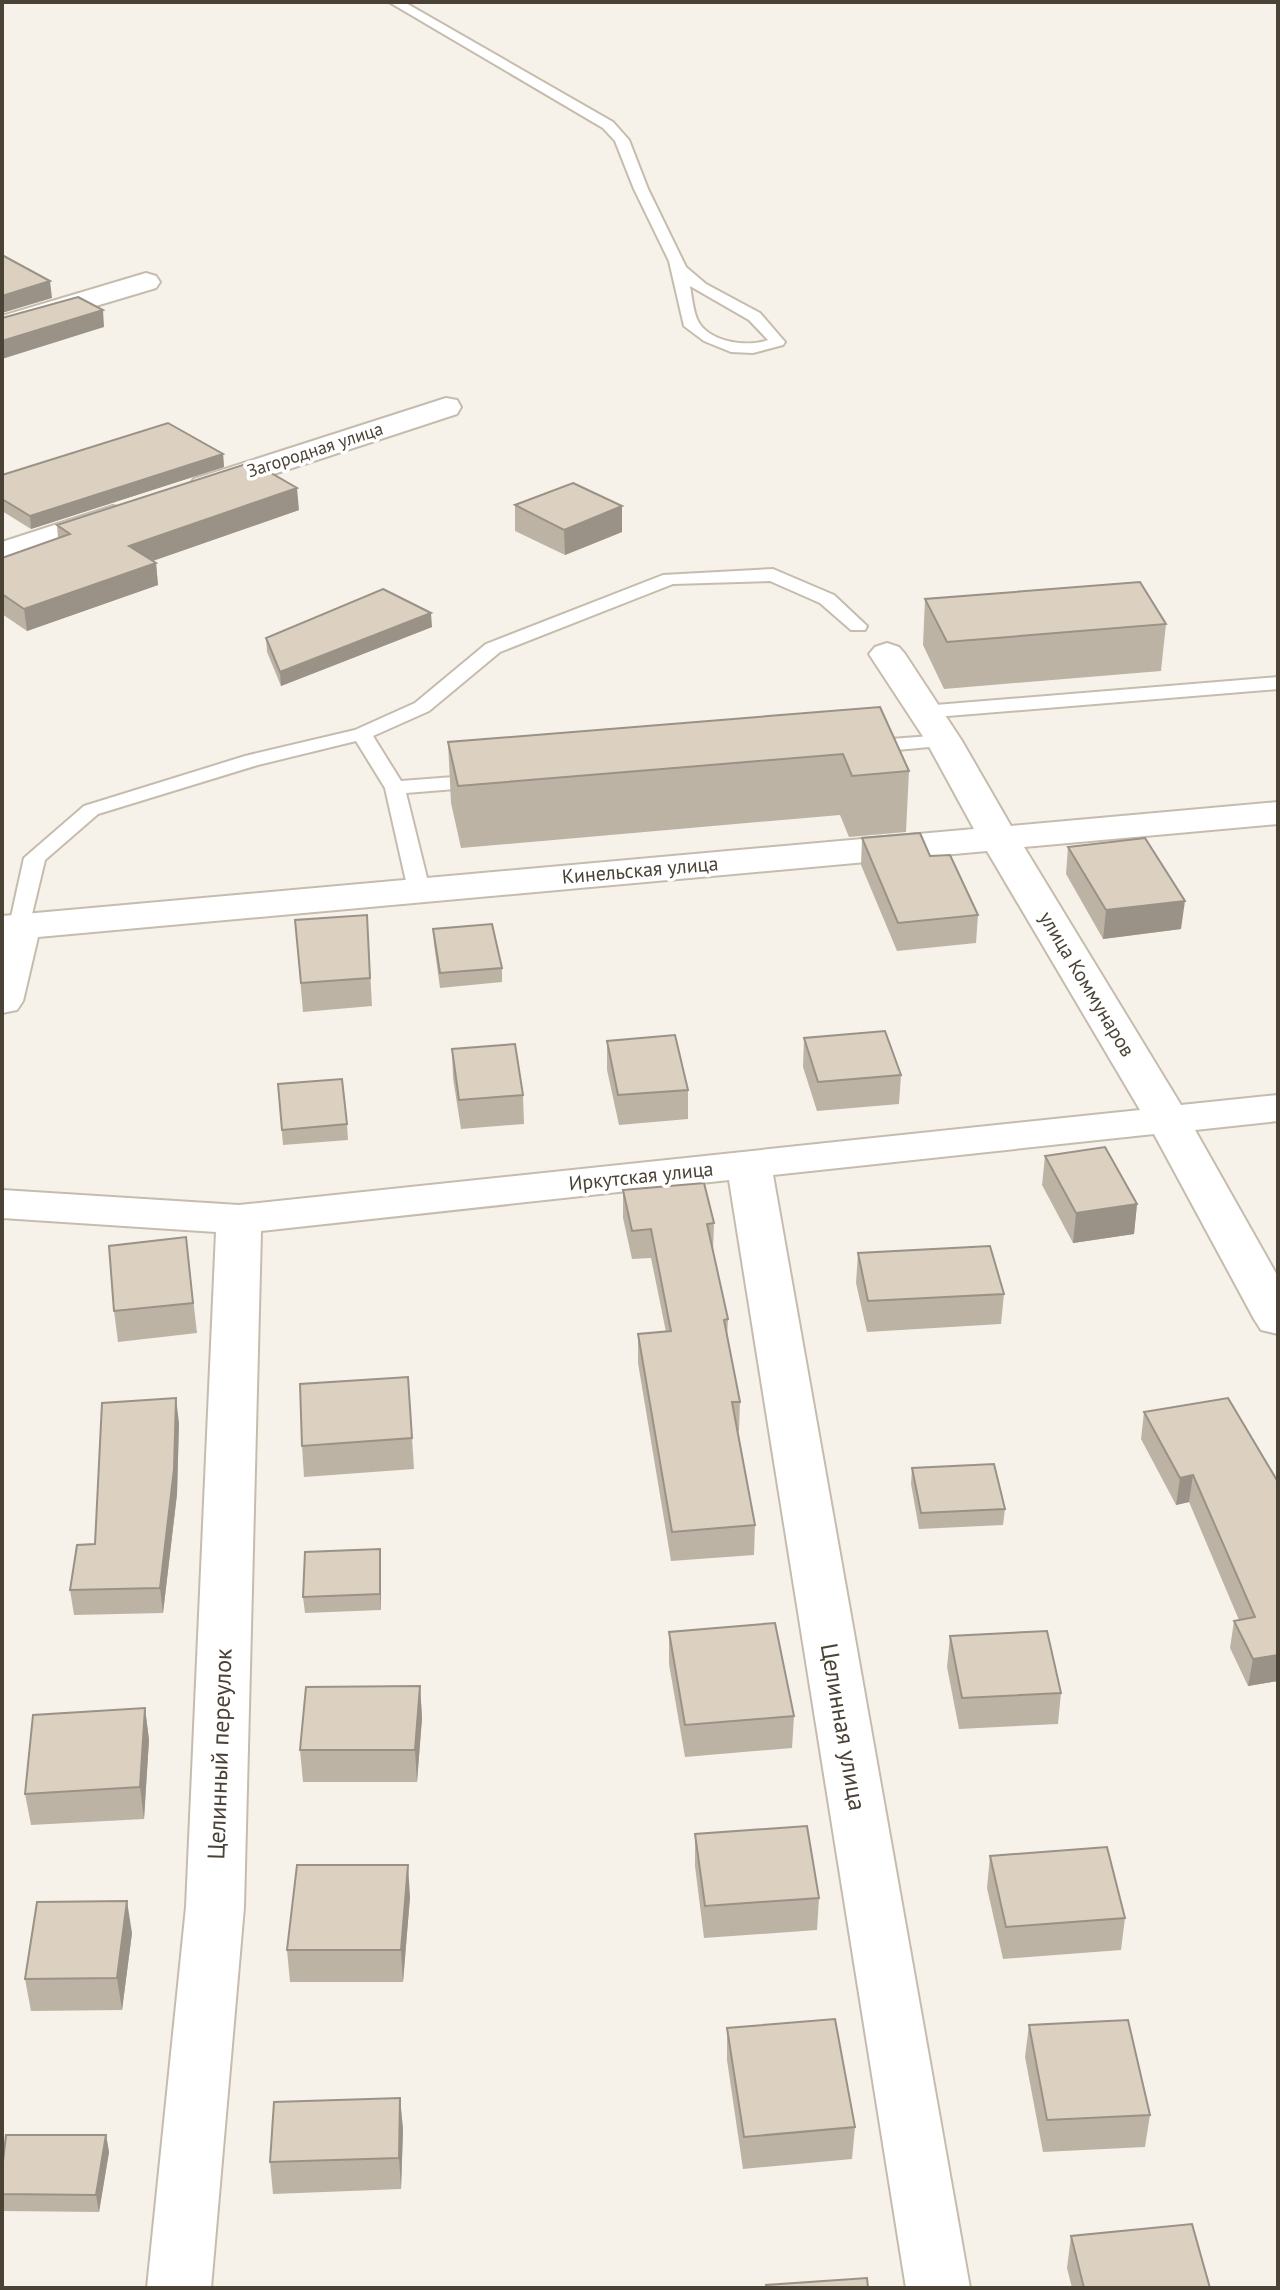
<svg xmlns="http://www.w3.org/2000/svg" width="1280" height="2290" font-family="'PT Sans',sans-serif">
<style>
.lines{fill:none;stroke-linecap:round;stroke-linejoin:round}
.lane-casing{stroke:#c6bcad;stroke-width:4}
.street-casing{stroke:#c6bcad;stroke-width:4}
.lane{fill:#fff;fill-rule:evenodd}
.street{fill:#fff;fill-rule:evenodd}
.wall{fill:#bdb3a5}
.shaded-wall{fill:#9a9286}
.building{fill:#dcd0c0;stroke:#9a9286;stroke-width:2}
.labels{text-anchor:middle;stroke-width:7;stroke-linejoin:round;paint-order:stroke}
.far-street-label{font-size:18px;fill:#4b4236;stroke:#fff}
.street-label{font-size:20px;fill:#4b4236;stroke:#fff}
.near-street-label{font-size:24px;fill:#4b4236;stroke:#fff}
</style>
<rect width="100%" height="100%" fill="#f6f2e9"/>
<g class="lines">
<defs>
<path id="lane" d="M389 2H404L613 122 629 140 648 189 686 267 706 284 760 313 785 342 783 345 753 353 731 352 704 341 684 326 669 261 634 189 615 141 603 128ZM690 286 749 320 768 340C747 348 707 342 697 319 693 309 692 297 690 286Z
M773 569 834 595 867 626 865 630H851L820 603 770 581 673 584 500 652 429 711 373 736 401 781 480 775 490 781 480 787 406 793 430 890 427 895H411L408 890 385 788 356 741 258 765 98 814 45 860 28 931 20 933 9 926 24 858 84 806 245 756 355 730 415 703 486 644 663 575Z
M1278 677V689L923 718 913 712 923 706Z
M944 735 951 737 954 741 951 745 864 753 854 747 864 741Z"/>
<path id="street" d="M146 273 156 276 160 282 156 288 2 334V316Z
M446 398 457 400 461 407 457 414 216 493 205 496 194 493 189 486 194 479Z
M113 506 125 509 129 516 125 523 2 563V542Z
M887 643 899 647 905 654 962 741 1011 826 1278 802V824L1024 847 1181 1105 1278 1095V1121L1195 1130 1278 1277V1334L1261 1330 1254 1319 1154 1134 773 1175 970 2288H906L729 1180 261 1231 244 1907 211 2288H147L186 1907 216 1232 2 1218V1190L239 1205 1140 1110 987 851 38 937 23 1001 17 1010 2 1013V916L974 829 926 741 869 654 875 647Z"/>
</defs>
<use href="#lane" class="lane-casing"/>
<use href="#street" class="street-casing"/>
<use href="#lane" class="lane"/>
<use href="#street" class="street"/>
</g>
<path class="wall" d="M223 454 224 467 31 529 2 511V475Z
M515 505 622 532 565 555 515 531Z
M299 510 153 561 156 563 158 585 27 631 2 614V558L58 538 57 525Z
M925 599 1166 624 1161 671 944 689 923 645Z
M432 627 281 686 267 652 266 638Z
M880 707 909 771 906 832 849 837 840 815 461 848 451 803 448 742Z
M862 838 930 856 978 915 976 943 897 951 861 865Z
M1068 847 1181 929 1103 939 1066 874Z
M367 915 372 1006 303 1012 295 920Z
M433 929 502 968V982L440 988 434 944Z
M804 1038 901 1075 899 1104 817 1111 803 1067Z
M607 1041 688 1090V1119L619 1125 607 1070Z
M452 1049 523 1095 524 1124 461 1129 453 1078Z
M278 1084 347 1124 348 1140 283 1145Z
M1045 1156 1137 1204 1134 1234 1073 1243 1042 1185Z
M623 1190 714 1223 713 1252 728 1319 727 1337 740 1402 739 1431H738L755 1525 754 1555 671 1561 638 1363V1334L666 1332 651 1258 632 1259 623 1218Z
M186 1237 197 1333 118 1342 114 1311Z
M858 1253 1004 1294 1001 1324 867 1332 856 1283Z
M1144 1412 1278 1482V1681L1248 1686 1230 1648 1234 1621 1239 1620 1189 1502 1176 1505 1141 1439Z
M179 1423 177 1494 163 1613 74 1615 70 1590 95 1544Z
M412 1438 414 1469 304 1477 302 1446Z
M912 1468 1005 1509 1003 1525 919 1529 911 1484Z
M381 1565V1610L305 1613 303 1597Z
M669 1632 794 1716 792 1748 685 1757 669 1664Z
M950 1636 1061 1693 1058 1724 959 1729 947 1667Z
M420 1686 422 1718 417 1782H303L300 1750Z
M145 1708 149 1740 144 1819 31 1825 25 1794Z
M695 1834 819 1898 817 1930 704 1938 695 1866Z
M990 1856 1125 1918 1121 1950 1003 1959 987 1888Z
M410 1897 403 1982H290L287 1950Z
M132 1933 122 2010 31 2011 25 1979Z
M1029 2025 1150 2115 1145 2147 1043 2152 1025 2057Z
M727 2028 855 2127 852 2159 743 2169 727 2060Z
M400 2098 403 2130 401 2189 273 2194 270 2162Z
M106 2135 109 2152 99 2212 2 2211V2170Z
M1071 2236 1210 2288H1072L1067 2268Z"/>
<path class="shaded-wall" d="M50 281 52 298 2 313V296Z
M103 310 104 327 2 359V341Z
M223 454 224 467 31 529 30 516Z
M297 488 299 510 132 568 129 546Z
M622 506V532L565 555 564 530Z
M156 563 158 585 27 631 24 609Z
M431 613 432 627 281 686 280 672Z
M1185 901 1181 929 1103 939 1106 910Z
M1137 1204 1134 1234 1073 1243 1076 1213Z
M176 1398 179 1423 177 1494 163 1613 160 1588Z
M1193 1475 1189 1502 1176 1505 1180 1478Z
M380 1549 381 1565V1610L380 1594Z
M1278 1655V1681L1248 1686 1253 1659Z
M420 1686 422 1718 417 1782 415 1750Z
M145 1708 149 1740 144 1819 140 1787Z
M408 1865 410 1897 403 1982 401 1950Z
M127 1901 132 1933 122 2010 117 1978Z
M400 2098 403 2130 401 2189 399 2158Z
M106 2135 109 2152 99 2212 96 2195Z"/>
<path class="building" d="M2 255 50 281 2 296Z
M78 297 103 310 2 341V318Z
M168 423 223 454 30 516 2 499V475Z
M252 462 297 488 129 546 156 563 24 609 2 594V558L70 534 57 525Z
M573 483 622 506 564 530 515 505Z
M1140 582 1166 624 947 642 925 599Z
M383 589 431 613 280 672 266 638Z
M880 707 909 771 852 776 843 754 458 786 448 742Z
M920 833 930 856 950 855 978 915 898 923 862 838Z
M1145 838 1185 901 1106 910 1068 847Z
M367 915 370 978 301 983 295 920Z
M492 924 502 968 440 973 433 929Z
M885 1031 901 1075 818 1082 804 1038Z
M675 1035 688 1090 618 1095 607 1041Z
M515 1044 523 1095 459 1100 452 1049Z
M342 1079 347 1124 282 1130 278 1084Z
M1105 1147 1137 1204 1076 1213 1045 1156Z
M704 1183 714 1223 707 1224 728 1319 724 1320 740 1402H732L755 1525 672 1532 638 1334 671 1331 651 1229 632 1231 623 1190Z
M186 1237 193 1303 114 1311 109 1246Z
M990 1246 1004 1294 868 1301 858 1253Z
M408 1377 412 1438 302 1446 300 1384Z
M176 1398 174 1469 160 1588 70 1590 77 1545 95 1544 102 1403Z
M1228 1398 1278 1482V1655L1253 1659 1234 1621 1255 1617 1193 1475 1180 1478 1144 1412Z
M994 1464 1005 1509 921 1513 912 1468Z
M380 1549V1594L303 1597 305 1552Z
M775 1623 794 1716 685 1725 669 1632Z
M1047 1631 1061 1693 962 1698 950 1636Z
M420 1686 415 1750H300L306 1687Z
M145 1708 140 1787 25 1794 33 1715Z
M807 1826 819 1898 705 1906 695 1834Z
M1107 1847 1125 1918 1006 1927 990 1856Z
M297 1865H408L401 1950H287Z
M127 1901 117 1978 25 1979 37 1902Z
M835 2019 855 2127 744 2137 727 2028Z
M1128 2020 1150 2115 1047 2120 1029 2025Z
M400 2098 399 2158 270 2162 274 2102Z
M6 2135H106L96 2195 2 2194V2170Z
M1192 2224 1210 2288H1084L1071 2236Z
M867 2278 868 2288H767L766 2285Z"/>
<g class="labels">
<g class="far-street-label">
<text transform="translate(315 450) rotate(-18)" y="6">Загородная улица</text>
</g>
<g class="street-label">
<text transform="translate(640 870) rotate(-5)" y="7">Кинельская улица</text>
<text transform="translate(1087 984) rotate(59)" y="7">улица Коммунаров</text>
<text transform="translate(641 1176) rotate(-6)" y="7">Иркутская улица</text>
</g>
<g class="near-street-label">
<text transform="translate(843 1727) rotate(80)" y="8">Целинная улица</text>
<text transform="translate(220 1754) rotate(-88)" y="8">Целинный переулок</text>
</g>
</g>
<rect width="1280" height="2290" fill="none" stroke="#4b4236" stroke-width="8"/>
</svg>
